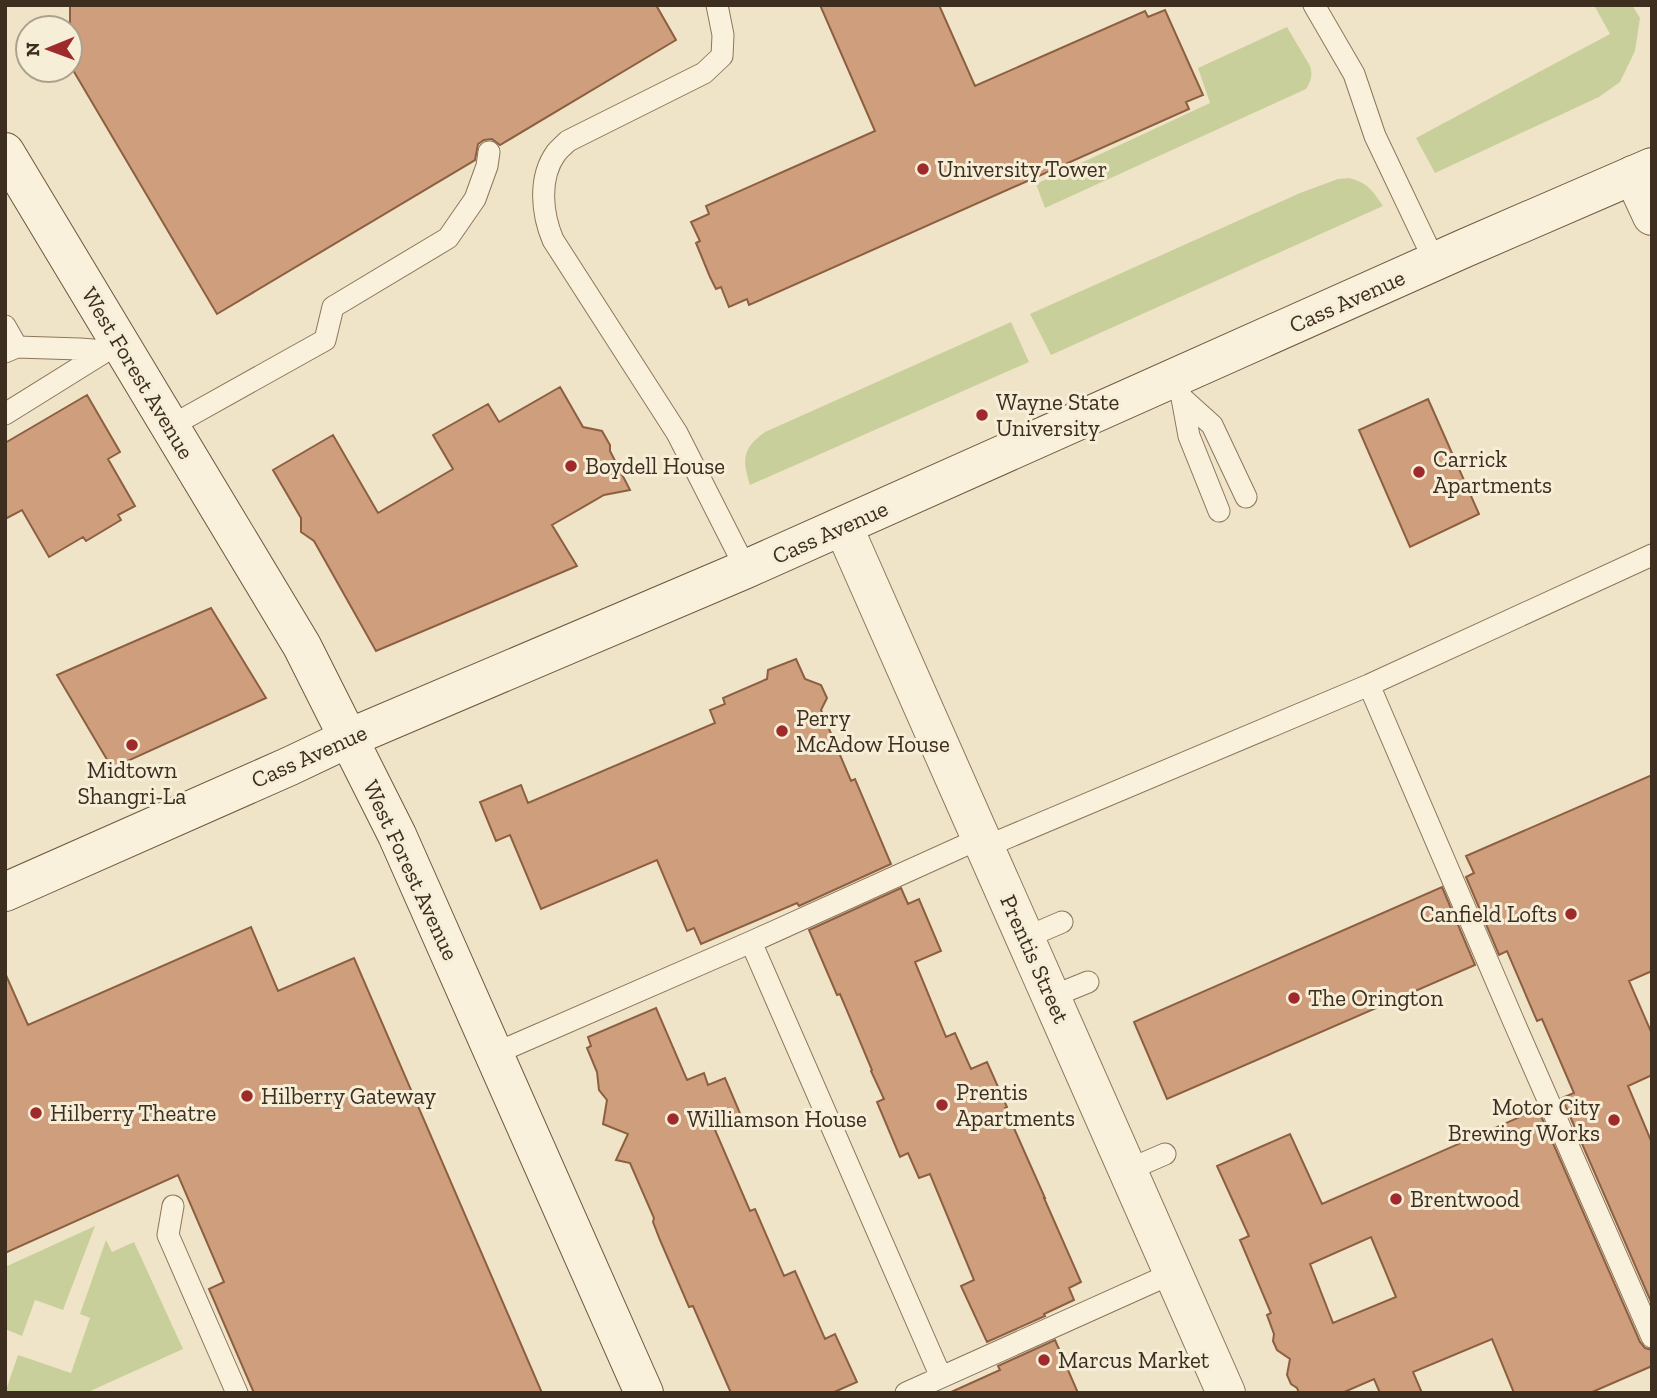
<svg xmlns="http://www.w3.org/2000/svg" width="1657" height="1398" font-family="'Zilla Slab',serif">
<style>
.green{fill:#c9cf9b}
.building{fill:#cf9f7d;stroke:#8d5f41;stroke-width:2;fill-rule:evenodd}
.lines{fill:none;stroke-linecap:round;stroke-linejoin:round}
.lane-casing{stroke:#8d765c;stroke-width:23}
.street-casing{stroke:#8d765c;stroke-width:40}
.secondary-casing{stroke:#6f573f;stroke-width:40}
.lane{stroke:#faf1dc;stroke-width:21}
.street{stroke:#faf1dc;stroke-width:38}
.secondary{stroke:#faf1dc;stroke-width:38}
.poi-dot{fill:#9e2a2b;stroke:#f7eed8;stroke-width:2.5}
.labels{text-anchor:middle;stroke-width:6;stroke-linejoin:round;paint-order:stroke}
.poi-label{font-size:23px;fill:#3d2e20;stroke:#f7eed8;text-anchor:start}
.street-label{font-size:23px;fill:#3d2e20;stroke:#f7eed8}
</style>
<rect width="100%" height="100%" fill="#f0e4c8"/>
<path class="green" d="M1594 5H1632L1640 18 1635 51 1620 82 1599 97 1435 173 1416 138 1610 34Z
M1287 27 1310 66C1313 75 1311 81 1306 89L1045 208 1036 184 1210 103 1198 68Z
M1349 178C1368 183 1372 190 1383 206L1051 355 1030 314 1300 193 1338 179Z
M1011 322 1029 362 750 485C742 459 742 449 765 432Z
M95 1226 63 1310 35 1300 22 1336 5 1329V1267Z
M106 1240 112 1252 134 1242 183 1349 86 1393H5L18 1355 71 1373 90 1318 80 1314Z"/>
<path class="building" d="M70 5H656L676 40 500 145 492 139 484 140 478 144 475 160 217 314 70 65Z
M820 5H939L975 86 1145 11 1148 17 1165 10 1203 95 1186 102 1189 109 749 305 747 299 729 307 721 287 716 289 710 277 696 243 700 241 691 222 709 214 706 206 875 131Z
M560 387 583 427 602 431 610 445V451L630 490 604 495 552 525 577 566 376 651 314 541 301 532V518L273 470 333 435 378 513 453 469 433 435 488 404 499 422Z
M87 395 120 452 108 459 135 506 118 515 121 520 86 541 83 537 49 557 22 510 5 519V443Z
M1428 399 1479 514 1410 547 1359 430Z
M211 608 266 698 112 768 57 675Z
M796 659 805 679 821 685 827 698 821 710 851 781 855 779 891 864 799 906 797 903 701 944 694 928 687 931 657 860 541 909 510 835 496 841 480 802 521 785 528 803 715 723 710 710 725 704 723 698 767 679 768 670Z
M1652 775V971L1629 981 1652 1034V1075L1628 1086 1652 1143V1304L1562 1098 1574 1093 1542 1019 1537 1021 1507 951 1499 955 1466 877 1474 873 1466 856Z
M1442 887 1475 965 1167 1099 1134 1022Z
M901 888 908 904 919 899 941 951 915 962 946 1037 955 1033 971 1069 987 1062 1007 1107 1005 1108 1045 1198H1044L1081 1282 1069 1288 1074 1300 1044 1314 1045 1316 987 1342 961 1286 974 1280 930 1174 919 1178 908 1153 900 1157 877 1102 884 1099 871 1071 872 1070 840 994 837 995 809 930Z
M251 927 278 991 354 958 542 1393H254L209 1289 224 1282 178 1175 5 1253V973L28 1025Z
M656 1008 687 1080 704 1073 708 1085 725 1078 742 1118 715 1130 750 1211 755 1209 784 1276 795 1271 825 1339 835 1334 857 1382 832 1393H731L693 1306 689 1307 660 1240 653 1222 654 1218 630 1163 616 1160 628 1134 603 1124 607 1100 599 1090 597 1072 587 1048 591 1046 588 1037Z
M1538 1109 1640 1342 1645 1348 1652 1350V1366L1590 1393H1514L1492 1339 1413 1372 1422 1393H1380L1374 1379 1342 1393H1299L1297 1388 1291 1384 1287 1375 1290 1359 1277 1350 1273 1341 1274 1334 1267 1315 1271 1313 1240 1240 1249 1236 1217 1166 1290 1134 1322 1204ZM1371 1237 1396 1297 1333 1323 1310 1264Z
M1055 1340 1078 1393H949L1000 1370 998 1366Z"/>
<g class="lines">
<defs>
<path id="lane" d="M717 5 723 35 722 56 704 73 568 141C564 145 559 149 556 153 538 178 542 214 553 240L677 433 746 569
M1314 5 1354 74 1375 136 1435 262
M5 326 17 347
M5 352 17 347 80 349 106 351
M1174 378 1182 398 1189 436 1219 511
M1182 398 1212 425 1246 497
M5 414 119 343
M171 426 325 340 333 307 448 238 475 199 487 166 489 152
M1369 685 1513 1020 1652 1337
M985 847 1369 685 1652 555
M1025 938 1062 922
M751 942 941 1377
M1051 997 1088 982
M494 1054 751 942 981 838
M1128 1170 1165 1154
M173 1206 168 1235 237 1393
M906 1393 1173 1273"/>
<path id="street" d="M1633 175 1652 216
M843 526 1226 1393"/>
<path id="secondary" d="M5 152 302 646 397 835 644 1393
M5 892 290 766 349 738 746 569 1465 248 1652 167"/>
</defs>
<use href="#lane" class="lane-casing"/>
<use href="#street" class="street-casing"/>
<use href="#secondary" class="secondary-casing"/>
<use href="#lane" class="lane"/>
<use href="#street" class="street"/>
<use href="#secondary" class="secondary"/>
</g>
<g class="poi-dot">
<circle cx="923" cy="169" r="7"/>
<circle cx="982" cy="415" r="7"/>
<circle cx="571" cy="466" r="7"/>
<circle cx="1419" cy="472" r="7"/>
<circle cx="782" cy="731" r="7"/>
<circle cx="132" cy="745" r="7"/>
<circle cx="1571" cy="914" r="7"/>
<circle cx="1294" cy="998" r="7"/>
<circle cx="247" cy="1096" r="7"/>
<circle cx="942" cy="1105" r="7"/>
<circle cx="36" cy="1113" r="7"/>
<circle cx="673" cy="1119" r="7"/>
<circle cx="1614" cy="1120" r="7"/>
<circle cx="1396" cy="1199" r="7"/>
<circle cx="1044" cy="1360" r="7"/>
</g>
<g class="labels">
<g class="poi-label">
<text x="937" y="177">University Tower</text>
<text x="996" y="410">Wayne State<tspan x="996" dy="26">University</tspan></text>
<text x="1433" y="467">Carrick<tspan x="1433" dy="26">Apartments</tspan></text>
<text x="585" y="474">Boydell House</text>
<text x="796" y="726">Perry<tspan x="796" dy="26">McAdow House</tspan></text>
<text x="132" y="778" text-anchor="middle">Midtown<tspan x="132" dy="26">Shangri-La</tspan></text>
<text x="1557" y="922" text-anchor="end">Canfield Lofts</text>
<text x="1308" y="1006">The Orington</text>
<text x="956" y="1100">Prentis<tspan x="956" dy="26">Apartments</tspan></text>
<text x="261" y="1104">Hilberry Gateway</text>
<text x="1600" y="1115" text-anchor="end">Motor City<tspan x="1600" dy="26">Brewing Works</tspan></text>
<text x="50" y="1121">Hilberry Theatre</text>
<text x="687" y="1127">Williamson House</text>
<text x="1410" y="1207">Brentwood</text>
<text x="1058" y="1368">Marcus Market</text>
</g>
<g class="street-label">
<text transform="translate(1347 301) rotate(-24)" y="8">Cass Avenue</text>
<text transform="translate(138 373) rotate(59)" y="8">West Forest Avenue</text>
<text transform="translate(830 532) rotate(-24)" y="8">Cass Avenue</text>
<text transform="translate(309 756) rotate(-24)" y="8">Cass Avenue</text>
<text transform="translate(411 870) rotate(65)" y="8">West Forest Avenue</text>
<text transform="translate(1035 959) rotate(66)" y="8">Prentis Street</text>
</g>
</g>
<rect width="1657" height="1398" fill="none" stroke="#3d2e20" stroke-width="14"/>
<g transform="translate(49 49) rotate(269)"><circle r="33" fill="#f7eed8" stroke="#ada18e" stroke-width="2"/>
<path d="M0-5L12 26L0 18L-12 26Z" fill="#9e2a2b"/>
<text y="-10" font-size="19" font-weight="bold" text-anchor="middle" fill="#3d2e20">N</text>
</g>
</svg>
